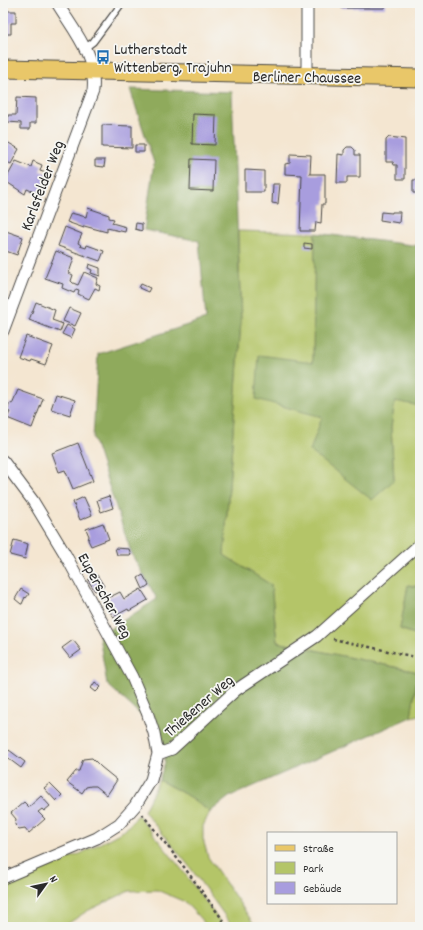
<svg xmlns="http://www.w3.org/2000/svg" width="423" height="930" font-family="Dekko,sans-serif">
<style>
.green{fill:#b4c568;stroke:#70784a}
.forest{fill:#8faa5c;stroke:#5d6a44}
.building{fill:#a89dde}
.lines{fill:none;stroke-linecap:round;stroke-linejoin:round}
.service-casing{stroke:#494744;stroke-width:8}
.minor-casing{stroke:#494744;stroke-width:13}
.primary-casing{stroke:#494744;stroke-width:19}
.path{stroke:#494744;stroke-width:2.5;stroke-dasharray:3 3;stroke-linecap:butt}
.service{stroke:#fff;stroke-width:5.5}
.minor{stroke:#fff;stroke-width:11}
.primary{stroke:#e9c769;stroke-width:17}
.labels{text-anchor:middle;stroke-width:3.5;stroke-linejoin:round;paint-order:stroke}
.poi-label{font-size:16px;fill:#2b2b2b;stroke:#f6f6f2;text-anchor:start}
.street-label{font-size:16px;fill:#2b2b2b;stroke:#f6f6f2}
</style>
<rect width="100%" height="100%" fill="#f6f6f2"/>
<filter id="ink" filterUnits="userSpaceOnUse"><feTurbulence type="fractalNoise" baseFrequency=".025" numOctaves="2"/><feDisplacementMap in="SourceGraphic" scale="8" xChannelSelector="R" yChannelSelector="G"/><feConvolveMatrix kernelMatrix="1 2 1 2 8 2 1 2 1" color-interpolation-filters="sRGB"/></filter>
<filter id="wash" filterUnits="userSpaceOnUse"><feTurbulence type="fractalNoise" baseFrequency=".012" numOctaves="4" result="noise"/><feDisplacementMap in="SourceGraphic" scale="16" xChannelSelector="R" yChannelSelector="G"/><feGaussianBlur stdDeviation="0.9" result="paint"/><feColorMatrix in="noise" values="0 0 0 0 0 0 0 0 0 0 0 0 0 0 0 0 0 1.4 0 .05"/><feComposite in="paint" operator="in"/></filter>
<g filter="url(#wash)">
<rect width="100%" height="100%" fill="#f4e6d1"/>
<path class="green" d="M238 231 315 233 313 362 322 417 394 480 391 427 395 400 420 406V587L408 585 400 629 420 636V715L411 717 418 672 277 642 271 585 224 555 241 321Z
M159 780 190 797 210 812 203 826V839L208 857 256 927H233L189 866 144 811Z
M138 815 183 871 224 927H208L185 902 157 890 129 891 87 911 63 927H3V884L82 853 125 830Z"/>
<path class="forest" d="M130 89 232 92 241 321 224 555 271 585 277 642 418 672 411 717 229 797 210 812 190 797 159 780 165 762 163 740 142 716 107 684 99 636 157 599 132 555 93 438 98 354 206 319 199 241 144 230 154 163Z
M315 233 420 246V406L395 401 391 427 394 480 372 500 310 451 322 417 256 399 259 355 313 362Z
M408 585 420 587V636L400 629Z"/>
<g id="blocks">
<path class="building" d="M225 3H253V6L225 4Z
M341 3H385V8H341Z
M5 11H16V23H11V34H3V15H5Z
M17 97 36 98V123H30V129H21V123L8 122V115H16Z
M193 114 216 115 215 145 192 144Z
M102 125 132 126V148L102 147Z
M389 137 405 139V179H397V165H394L393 162H386V140Z
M7 142 19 149 11 164 3 160V149Z
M135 145H144V152H135Z
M347 147H352L355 150V155H360V177H347V183H337L338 154 344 155V150Z
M290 154 311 155 310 174H325V204H322L321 223 316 222 315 231H300L302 175 285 174V164L290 163Z
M191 159 214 160 213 191 190 190Z
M95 160H105L104 167 95 166Z
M16 161 31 167 33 161 42 165 40 171 49 174 41 195 27 189 25 194 5 181Z
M245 170 264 171V192H245Z
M413 180H420V193H413Z
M273 184H280L278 204 272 203Z
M88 208 109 215V218L114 219 112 223 126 227 125 232 107 228V232L84 226V228L67 222 71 213 86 217Z
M381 212 392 213V212H400L399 223 380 220Z
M136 223 142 224V231L135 229Z
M65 227 82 234 78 243 81 245 80 246 86 248 87 245 104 251 100 261 58 246Z
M6 231 23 237 17 255 3 250V238Z
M304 243 312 244V249L304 248Z
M56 251 74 258 69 273 73 275 71 281 73 283 78 285 84 272 98 278 96 284 100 286 99 290 95 288 89 299 78 294 79 290 76 289 74 293 62 288 63 284 45 278Z
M89 264 100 268V276L91 273 92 270 88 268Z
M141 284 150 288 148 292 139 288Z
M36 302 55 310 52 320 63 324 60 332 29 320Z
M69 308 81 313 75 326 63 321Z
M67 325 75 329 71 338 62 334Z
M26 336 53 346 46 364 31 359 30 361 18 357Z
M18 390 43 399 32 428 7 418 10 412 7 411 10 403 12 404Z
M56 394 75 400 70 415 51 409Z
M78 443 93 481 73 489 65 470 59 472 52 453Z
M109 496 113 508 101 512 97 500Z
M84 497 92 515 80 520 73 502Z
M103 523 109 539 91 546 88 540 89 536 86 529Z
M14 540 28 544 25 559 10 555Z
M115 548 129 549 131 555H117Z
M97 575 104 586 95 591 88 580Z
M143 575 149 585 143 589 138 578Z
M21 589 29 594 26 598 25 597 22 604H21L15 599Z
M141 589 148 600 129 611 128 609 113 617 104 600 120 592 124 599Z
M73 640 81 650 70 658 62 648Z
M95 682 101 687 96 692 91 688Z
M9 750 25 762 21 768 5 756Z
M92 758 101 767 117 780 107 795 96 786H91L86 787 82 793 67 782 76 771H79L83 759Z
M50 783 62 795 56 801 44 788Z
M41 796 50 806 44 811 42 809 38 812 45 819 29 833 25 828 19 829 15 825 16 819 11 813 24 802 29 807Z"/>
</g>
</g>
<g filter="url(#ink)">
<use href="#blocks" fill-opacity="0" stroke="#494744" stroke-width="1"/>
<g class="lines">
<defs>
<path id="service" d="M85 48 93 42 122 3"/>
<path id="minor" d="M307 3V76
M3 331 93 91C97 56 74 31 57 3
M3 461 33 501 65 554 132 677 147 712 154 733 158 754 151 780 135 806 119 824 97 838 3 878
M158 754 172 749 236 690 317 636 420 544"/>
<path id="primary" d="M3 69 420 78"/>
</defs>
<use href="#service" class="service-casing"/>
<use href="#minor" class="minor-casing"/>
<use href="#primary" class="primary-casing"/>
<path class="path" d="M333 639 420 658
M142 814 184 867 228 927"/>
<use href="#service" class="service"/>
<use href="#minor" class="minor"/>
<use href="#primary" class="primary"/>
</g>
</g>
<defs>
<symbol id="bus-bare" viewBox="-9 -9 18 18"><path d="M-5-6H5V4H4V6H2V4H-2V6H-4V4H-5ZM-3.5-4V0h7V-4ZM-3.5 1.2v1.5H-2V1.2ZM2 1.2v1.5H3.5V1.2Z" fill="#1f6fb2" stroke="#f6f6f2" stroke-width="2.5" paint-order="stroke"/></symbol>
</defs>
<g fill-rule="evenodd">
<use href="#bus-bare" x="93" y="47" width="20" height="20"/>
</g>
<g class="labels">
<g class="poi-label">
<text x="114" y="54">Lutherstadt<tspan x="114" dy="18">Wittenberg, Trajuhn</tspan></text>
</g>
<g class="street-label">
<text transform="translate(307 76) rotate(1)" y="6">Berliner Chaussee</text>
<text transform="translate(41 185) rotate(-69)" y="6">Karlsfelder Weg</text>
<text transform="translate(106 595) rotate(61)" y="6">Euperscher Weg</text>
<text transform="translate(198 705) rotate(-41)" y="6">Thießener Weg</text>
</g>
</g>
<rect width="423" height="930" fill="none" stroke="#f6f6f2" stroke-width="16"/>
<rect x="267" y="832" width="130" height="72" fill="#f6f6f2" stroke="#a5a5a2"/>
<rect x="275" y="845" width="20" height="6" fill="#e9c769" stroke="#a5a5a2"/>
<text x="303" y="852" font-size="12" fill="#2b2b2b">Straße</text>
<rect x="275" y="862" width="20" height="12" fill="#b4c568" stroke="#a5a5a2"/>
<text x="303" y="872" font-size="12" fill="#2b2b2b">Park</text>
<rect x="275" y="882" width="20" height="12" fill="#a89dde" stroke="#a5a5a2"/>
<text x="303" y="892" font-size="12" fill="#2b2b2b">Gebäude</text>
<g transform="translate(46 884) rotate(57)" stroke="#f6f6f2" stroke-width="3" paint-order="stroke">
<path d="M0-3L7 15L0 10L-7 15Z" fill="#2b2b2b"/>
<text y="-6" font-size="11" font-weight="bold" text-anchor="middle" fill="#2b2b2b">N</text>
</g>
</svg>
